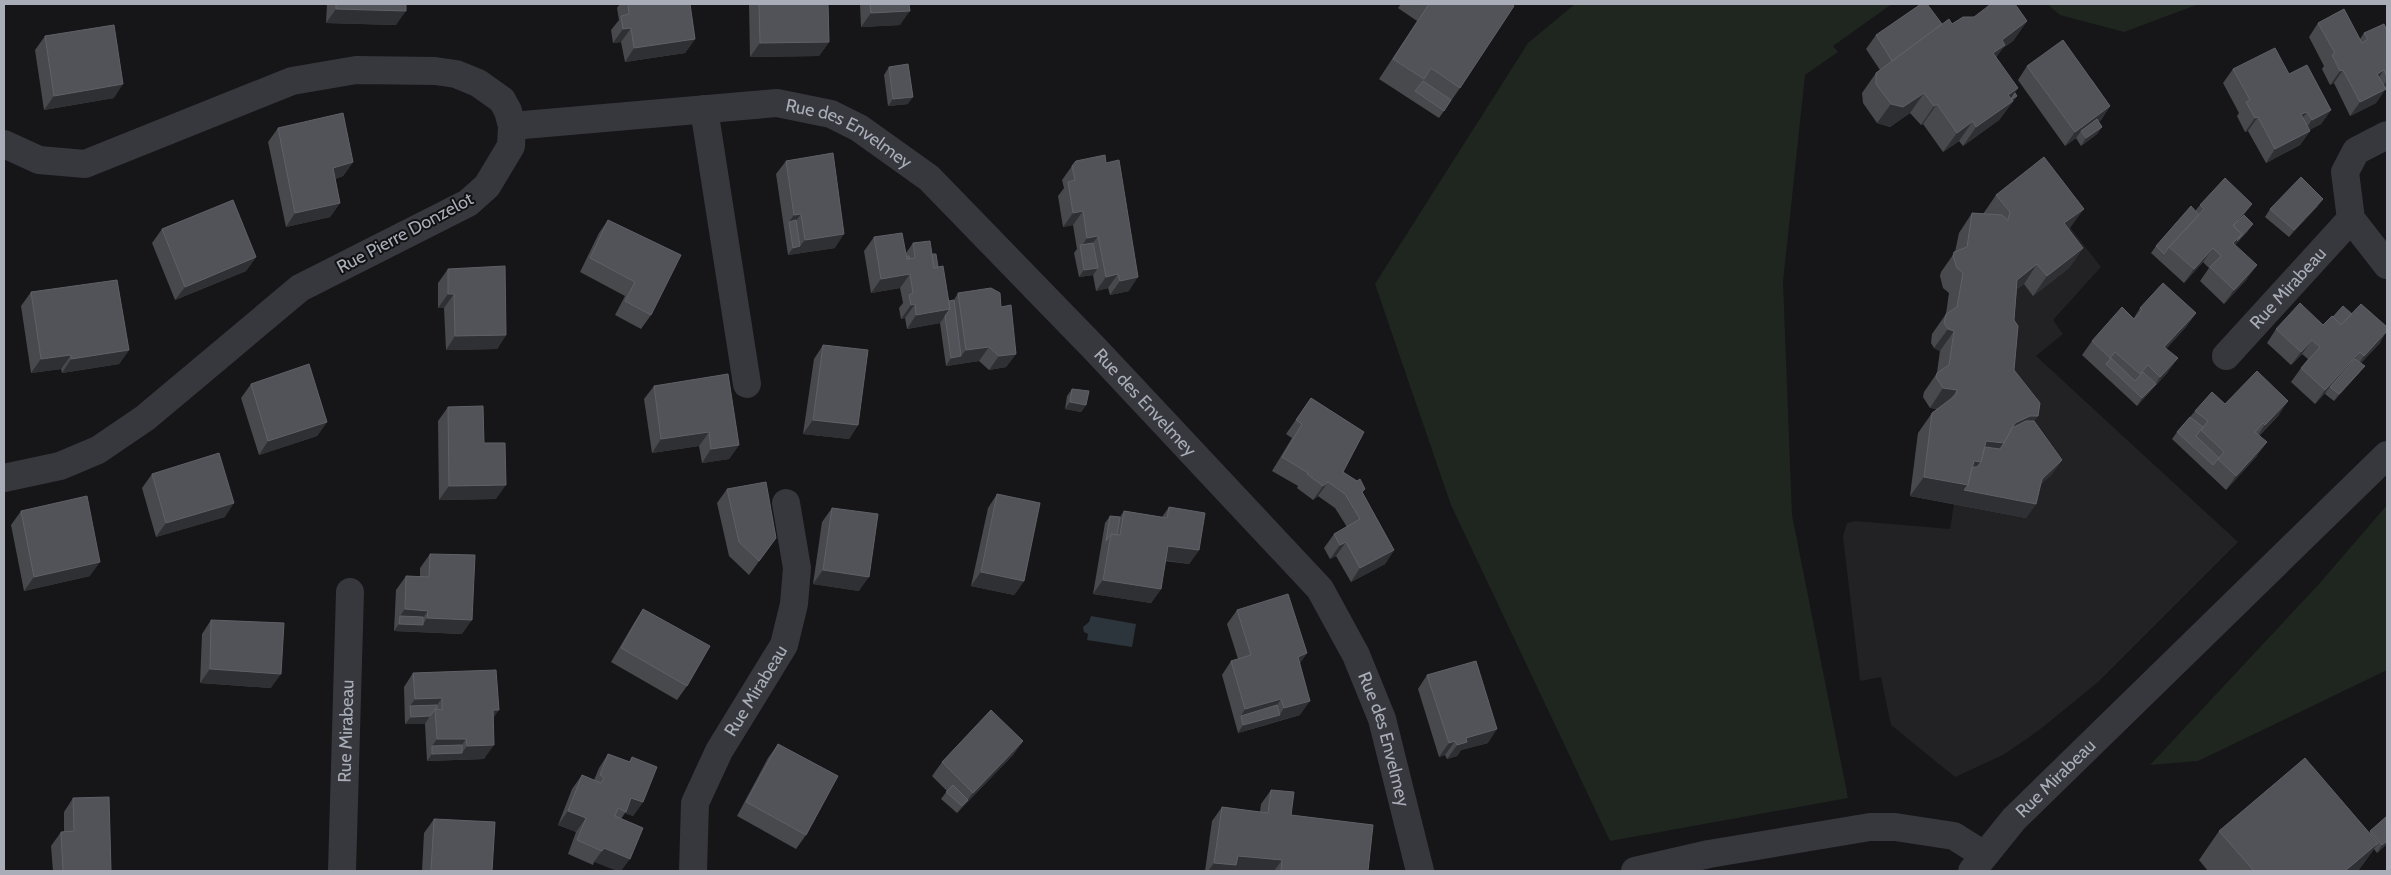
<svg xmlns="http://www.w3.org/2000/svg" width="2391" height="875" font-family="Cabin,sans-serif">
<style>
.built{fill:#222225}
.green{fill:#1e261f}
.water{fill:#2c353c}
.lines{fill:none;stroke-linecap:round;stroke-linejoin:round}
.minor{stroke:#37383d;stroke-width:28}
.wall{fill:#47494d}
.shaded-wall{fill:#2f3033}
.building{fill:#525359;stroke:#5f6168}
.labels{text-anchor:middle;stroke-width:4;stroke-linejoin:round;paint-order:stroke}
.street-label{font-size:18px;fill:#a8adb8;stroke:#111113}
</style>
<rect width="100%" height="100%" fill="#161618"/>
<path class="built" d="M2031 177 2101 267 2053 320 2063 334 2036 356 2238 542 2098 682 2038 731 2003 755 1955 777 1891 725 1881 677 1860 681 1843 536 1847 523 1856 521 1950 529 1954 504 1910 496 1918 433 1943 415V409L1930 408 1923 397 1924 392 1935 384 1940 351 1934 348 1931 343 1932 334 1944 326 1949 293 1943 288 1940 276 1941 272 1953 267 1959 233Z"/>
<path class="green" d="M1575 4H1892L1833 46 1838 52 1805 75 1783 282 1792 515 1848 798 1610 841 1451 505 1375 284 1528 43Z
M2047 4H2199L2124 32 2060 15Z
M2387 505V670L2198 761 2150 765 2319 584Z"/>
<path class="water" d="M1091 616 1136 624 1132 647 1087 640 1088 634 1084 632 1083 627 1089 622Z"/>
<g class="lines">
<g class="minor">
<path d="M704 109 747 384"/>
<path id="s1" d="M512 126 777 103 831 114 859 128 929 178 1096 350 1320 589 1356 655 1382 719 1420 871"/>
<path d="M2387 135 2356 151 2345 172 2351 219 2387 265"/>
<path d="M4 144 39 160 85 164 292 81 356 70 435 71 456 74 478 83 502 100 508 111 512 126 511 146 487 186 468 203 300 288 145 418 98 450 60 466 4 478"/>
<path id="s2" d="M2226 356 2351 219"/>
<path id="s3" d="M342 871 350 592"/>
<path id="s4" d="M693 871 695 803 719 751 784 645 794 604 797 568 786 503"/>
<path d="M1635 871 1709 854 1870 827H1895L1954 836 1984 855"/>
<path id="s5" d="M1972 871 2014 819 2387 455"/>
</g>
</g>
<path class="wall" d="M327 4H406L396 25 326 23Z
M620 4H690L695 39 685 53 625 62 621 42 613 43 611 30 619 20 617 8Z
M749 4H828L829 42 819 56 750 57Z
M860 4H909L900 25 861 27Z
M1401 4H1511L1460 88 1439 118 1379 79 1417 21 1398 8Z
M2027 21 2013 41 2003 48 1996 57 2017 96 1999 120 1963 146 1959 141 1943 152 1923 124 1921 125 1910 113 1890 127 1877 123 1863 103 1862 93 1876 73 1880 70 1866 49 1876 35 1942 24Z
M2318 23 2360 39 2364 33 2387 31V88L2385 89 2376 103 2350 116 2334 83 2330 85 2322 69 2324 66 2309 37Z
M45 36 114 98 44 110 35 50Z
M2027 66 2092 80 2110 106 2101 120 2098 122 2102 127 2097 134 2081 146 2076 138 2065 146 2018 80Z
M889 67 908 104 888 106 884 75Z
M2233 69 2289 74 2331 110 2321 124 2309 130 2310 131 2300 145 2266 163 2248 131 2245 132 2237 116 2239 113 2223 83Z
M278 128 353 162 343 176 335 179 340 203 330 217 286 227 268 142Z
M786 161 835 248 788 255 776 174Z
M1072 166 1129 291 1110 295 1108 288 1096 291 1093 275 1079 277 1074 253 1077 249 1073 225 1063 227 1058 196 1064 188 1062 180Z
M1996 195 2070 228 2069 229 2083 248 2069 268 2033 296 2024 284 2017 289 2014 320V370L2038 416 2034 421 2062 460 2052 474 2040 485 2036 504 2026 518 1910 496 1918 433 1932 413 1938 409 1930 408 1923 397 1924 392 1937 373 1940 351 1934 348 1931 343 1932 334 1946 314 1949 293 1943 288 1940 276 1941 272 1955 252 1959 233 1972 213 1983 214Z
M2200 205 2244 215 2248 231 2235 245 2247 279 2224 304 2200 281 2209 268 2203 262 2184 283 2151 253 2156 246 2195 211Z
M2318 206 2289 237 2265 217 2270 209Z
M608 220 651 315 641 329 615 315 625 296 580 272 599 233Z
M162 229 256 257 246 271 175 300 152 243Z
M874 237 906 253 913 243 932 254 938 267 949 301 954 300 958 293 1001 307 1016 354 1006 367 989 370 979 361 946 366 940 323 907 329 905 318 901 319 899 308 903 303 900 288 871 293 864 251Z
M448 269 506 335 497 349 446 350 444 308H438V283Z
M31 292 129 350 119 364 62 373 61 369 31 373 21 306Z
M2140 308 2196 313 2186 327 2166 349 2168 372 2137 406 2082 355 2092 341 2134 318Z
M2323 325 2380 343 2361 363 2359 373 2334 401 2325 394 2327 391 2315 404 2291 382 2301 368 2308 359 2302 354 2291 365 2267 343 2276 329Z
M823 345 858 425 849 439 803 434 814 359Z
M251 384 327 422 317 436 259 455 241 398Z
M654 386 739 445 729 459 702 463 699 446 652 453 644 399Z
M1072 389 1086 405 1081 412 1065 409 1067 396Z
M1311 398 1343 472 1363 493 1394 550 1385 564 1351 582 1336 556 1330 559 1324 548 1334 534 1347 527 1335 508 1318 496 1313 500 1297 488 1298 486 1272 471 1292 438 1286 434Z
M2225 404 2279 415 2259 436 2257 456 2226 490 2172 439 2177 432 2190 417 2195 411Z
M448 407 484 443 496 499 439 500 438 421Z
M152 474 225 517 156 537 142 488Z
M727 489 776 538 749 575 729 556 717 503Z
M997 494 1024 581 1014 595 971 586 988 508Z
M1169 507 1199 550 1189 564 1165 561 1161 589 1151 603 1093 594 1105 523 1110 516 1120 517 1124 511 1162 517Z
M832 508 859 591 813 584 822 522Z
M21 511 90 576 24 591 11 525Z
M430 554 462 634 394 631 396 590 406 576 420 577V568Z
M643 609 687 686 677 700 611 662 634 623Z
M1237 610 1307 653 1300 663V715L1238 733 1222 675 1231 661 1238 659 1227 624Z
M211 620 271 688 200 683 202 634Z
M413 673 494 718 484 759 427 761 425 724H405L404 687Z
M1427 675 1488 743 1461 750 1457 756 1447 759 1445 755 1439 757 1418 689Z
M1023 741 1013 755 957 813 941 799 947 791 932 776 942 762Z
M778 744 806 835 796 849 737 816 768 758Z
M608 754 629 762 632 757 643 802 633 816 625 813 621 819 643 828 594 862 593 865 568 854 576 832 558 825 572 789 582 775 594 780 599 768Z
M1271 790 1291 815 1368 871H1242L1232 870 1231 871H1205L1212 821 1222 807 1260 812 1261 804Z
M73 798 111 871H53L51 846 61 832H64V812Z
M2387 816V844L2377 853 2374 849 2358 871H2208L2199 860 2219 831 2369 833Z
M434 819 492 871H422L424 833Z"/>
<path class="shaded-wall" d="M336 9 406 11 396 25 326 23Z
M910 11 900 25 861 27 871 13Z
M2027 21 2013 41 2003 48 1991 64 1985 65 2002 40Z
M631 28 621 42 613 43 623 29Z
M695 39 685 53 625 62 634 48Z
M829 42 819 56 750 57 760 43Z
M2343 70 2334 83 2330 85 2340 71Z
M2384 70 2374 84 2377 74Z
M2387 80V88L2378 93Z
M123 84 114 98 44 110 54 96Z
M2018 88 2010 101 2017 96 1999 120 1963 146 1976 127 2008 95Z
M2386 89 2376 103 2350 116 2360 102Z
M1924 93 1910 113 1890 127 1877 123 1891 104Z
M913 97 908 104 888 106 893 99Z
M1937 104 1923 124 1921 125 1934 106Z
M2110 106 2101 120 2082 133 2081 131 2076 138 2065 146 2075 132Z
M2331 110 2321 124 2302 134 2312 120Z
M2307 112 2297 126 2301 114Z
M2258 117 2248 131 2245 132 2255 118Z
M1973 121 1959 141 1943 152 1957 133Z
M2102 127 2097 134 2081 146 2086 138Z
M2310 131 2300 145 2266 163 2275 149Z
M353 162 343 176 323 182 333 168Z
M2323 199 2318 206 2289 237 2294 230Z
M340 203 330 217 286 227 295 213Z
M2252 204 2242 218 2228 232 2233 225Z
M2084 209 2070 228 2051 243 2064 223Z
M1083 211 1073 225 1063 227 1073 213Z
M801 214 791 228 789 222 794 215Z
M2253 224 2248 231 2224 257 2233 243Z
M844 234 835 248 788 255 793 248 800 246 805 240Z
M1098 236 1088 250 1080 249 1087 238Z
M2083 248 2069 268 2033 296 2047 276Z
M2213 248 2203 262 2184 283 2194 269Z
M256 257 246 271 175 300 185 287Z
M2037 264 2024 284 2004 300 2017 280Z
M2257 265 2247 279 2224 304 2234 290Z
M1098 268 1093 275 1079 277 1084 270Z
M910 274 900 288 871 293 881 279Z
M1118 274 1108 288 1096 291 1106 277Z
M1138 277 1129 291 1110 295 1120 281Z
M448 294H454L444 308H438Z
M915 304 905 318 901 319 911 305Z
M950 309 940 323 907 329 916 315Z
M2196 313 2186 327 2155 361 2164 347Z
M1948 329 1954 331 1940 351 1934 348Z
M2387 331 2380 343 2354 370 2364 356Z
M506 335 497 349 446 350 455 336Z
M2312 340 2302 354 2291 365 2301 352Z
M989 347 979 361 946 366 951 358 961 356 966 350Z
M129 350 119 364 62 373 71 359Z
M2360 352 2350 366 2330 387 2315 404 2325 390Z
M1016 354 1006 367 989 370 999 356Z
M71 355 61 369 31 373 41 359Z
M2178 358 2168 372 2137 406 2142 398 2156 384 2160 377Z
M2365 366 2359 373 2334 401 2339 394Z
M1943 388 1957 390 1943 409 1930 408Z
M2288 401 2279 415 2255 439 2265 425Z
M1070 402 1086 405 1081 412 1065 409Z
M2030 416H2038L2024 435 2005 441 2015 423Z
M813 420 858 425 849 439 803 434Z
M327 422 317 436 259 455 268 441Z
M709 432 699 446 652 453 661 439Z
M1986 441 2004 443 1991 463 1983 447Z
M2267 442 2257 456 2226 490 2236 476Z
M739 445 729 459 702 463 711 449Z
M2062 460 2052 474 2032 493 2042 479Z
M1974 461 1981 462 1968 481Z
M1924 477 1968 485 2036 504 2026 518 1910 496Z
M1328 482 1318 496 1313 500 1323 486Z
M506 485 496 499 439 500 449 486Z
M234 503 225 517 156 537 166 523Z
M1346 542 1336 556 1330 559 1340 545Z
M1168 546 1199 550 1189 564 1158 559Z
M1394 550 1385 564 1351 582 1360 568Z
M100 562 90 576 24 591 34 577Z
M823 570 869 577 859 591 813 584Z
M981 572 1024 581 1014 595 971 586Z
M1103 580 1161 589 1151 603 1093 594Z
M405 609 428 611 418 624 423 625 418 632 394 631 399 624 400 616 395 623Z
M427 618 472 620 462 634 418 632Z
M1307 653 1297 667 1298 657Z
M210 669 281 674 271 688 200 683Z
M442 698 432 712 410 706 415 699Z
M1281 699 1272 713 1241 716 1245 709Z
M1310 701 1300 715 1275 722 1284 708Z
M493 710H499L489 724Z
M1280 715 1275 722 1238 733 1243 725Z
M430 716 425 724H405L411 717Z
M1497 729 1488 743 1461 750 1457 756 1447 759 1457 745 1466 738Z
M437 739H466L456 753 432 746Z
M1023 741 1013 755 957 813 973 793Z
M1455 741 1445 755 1439 757 1449 743Z
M494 745 484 759 427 761 432 754 462 753 467 746Z
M631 798 643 802 633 816 625 813Z
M568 811 586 818 576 832 558 825Z
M2387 841V844L2377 853 2382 845Z
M2378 843 2358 871H2345Z
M604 848 630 859 621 871H617L594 862Z
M1238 856 1282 860 1274 871H1242L1232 870 1231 871H1208L1214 863Z"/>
<path class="building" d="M336 4H406V11L336 9Z
M628 4H690L695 39 634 48 631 28 623 29 621 16 629 14Z
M759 4H828L829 42 760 43Z
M870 4H909L910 11 871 13Z
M1429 4H1511L1514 6 1460 88 1431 68 1424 79 1393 59Z
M1921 4H1927L1942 24 1892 61 1876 35Z
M1991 4H2015L2027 21 2002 40 2005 45 1993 53 2018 88 2008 95 2013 101 1976 127 1973 121 1957 133 1937 104 1934 106 1924 93 1903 107 1891 104 1876 84V73L1949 19 1952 24 1963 17H1974Z
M2344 9 2362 43 2368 39 2364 33 2384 24 2387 31V77L2384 70 2377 74 2386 89 2360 102 2343 70 2340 71 2332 55 2335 53 2318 23Z
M114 25 123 84 54 96 45 36Z
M2063 40 2110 106 2075 132 2027 66Z
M2275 48 2289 74 2307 65 2331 110 2312 120 2307 112 2301 114 2310 131 2275 149 2258 117 2255 118 2246 102 2250 100 2233 69Z
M908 64 913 97 893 99 889 67Z
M1423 81 1451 100 1444 111 1415 91Z
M2015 93 2017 96 2012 99H2011Z
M343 113 353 162 333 168 340 203 295 213 278 128Z
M2097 119 2102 127 2086 138 2081 131Z
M833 153 844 234 805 240 801 214 794 215 786 161Z
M1105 155 1106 163 1119 160 1138 277 1120 281 1118 274 1106 277 1098 236 1087 238 1083 211 1073 213 1068 182 1075 180 1072 166 1076 161Z
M2044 157 2084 209 2064 223 2083 248 2047 276 2037 264 2017 280 2014 320 2018 326 2014 370 2040 403 2038 416H2030L2015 423 2004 443 1986 441 1981 462 1974 461 1968 485 1924 477 1932 413 1956 395 1957 390 1943 388 1936 377 1937 373 1949 365 1954 331 1948 329 1944 323 1946 314 1957 307 1963 273 1957 268 1953 256 1954 252 1967 247 1972 213 2002 215 2008 220 2010 212 1996 195Z
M2301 177 2323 199 2294 230 2270 209Z
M2225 178 2252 204 2233 225 2242 234 2233 243 2257 265 2234 290 2210 267 2221 256 2213 248 2194 269 2169 247 2204 209 2200 205Z
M233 200 256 257 185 287 162 229Z
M2191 206 2199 215 2169 247 2164 254 2156 246Z
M2244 215 2253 224 2237 241 2242 234 2233 226Z
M608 220 681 255 651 315 625 301 635 282 590 258Z
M796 220 800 246 793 248 789 222Z
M902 233 907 259 915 258 913 243 930 241 934 268 943 266 950 309 916 315 915 304 911 305 909 295 913 293 910 274 881 279 874 237Z
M1093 243 1098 268 1084 270 1080 245Z
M932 254H936L938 267 934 268Z
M907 256H909L910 259H907Z
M505 266 506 335 455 336 454 294H448V269Z
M117 280 129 350 71 359V355L41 359 31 292Z
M2163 283 2196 313 2164 347 2178 358 2160 377 2148 365 2140 374 2115 352 2110 358 2092 341 2122 307 2134 319 2142 310 2140 308Z
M991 288 1000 293 1001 307 1011 305 1016 354 999 356 989 347 966 350 958 293Z
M954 300 961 356 951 358 945 316 950 309 949 301Z
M2300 303 2323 325 2332 316 2341 325 2361 304 2387 327V331L2364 356 2360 352 2325 390 2301 368 2320 347 2312 340 2301 352 2276 329Z
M2343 306 2352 314 2341 325 2333 317Z
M823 345 868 350 858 425 813 420Z
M2111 358 2135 381 2143 372 2156 384 2142 398 2106 364Z
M2355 359 2365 366 2339 394 2330 387Z
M309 364 327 422 268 441 251 384Z
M2257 371 2288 401 2265 425 2263 423 2255 432 2267 442 2236 476 2218 459 2224 452 2201 430 2208 421 2195 411 2212 392 2225 404Z
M728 374 739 445 711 449 709 432 661 439 654 386Z
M1072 389 1089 391 1086 405 1070 402Z
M1311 398 1364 432 1343 472 1357 481 1360 479 1365 489 1362 492 1394 550 1360 568 1346 542 1340 545 1334 534 1360 519 1345 494 1328 482 1323 486 1307 474 1308 473 1282 457 1302 424 1296 420Z
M483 406 484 443H505L506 485 449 486 448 407Z
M2190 417 2203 427 2196 436 2219 458 2213 465 2177 432Z
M2026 421H2034L2062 460 2042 479 2036 504 1964 490 1968 485 1972 467H1977L1981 462 1985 447 2000 449 2004 443 2012 428Z
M219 453 234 503 166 523 152 474Z
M766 482 776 538 759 561 739 542 727 489Z
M997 494 1040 503 1024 581 981 572Z
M87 496 100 562 34 577 21 511Z
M1169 507 1205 513 1199 550 1168 546 1161 589 1103 580 1111 534 1120 535 1124 511 1167 518Z
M832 508 878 514 869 577 823 570Z
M1110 516 1120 517 1117 535 1111 534 1106 541Z
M430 554 475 555 472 620 427 618 428 611 405 609 406 576 429 577Z
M1288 594 1307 653 1298 657 1310 701 1284 708 1281 699 1245 709 1231 661 1251 655 1237 610Z
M643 609 710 646 687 686 621 648Z
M400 616 423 617V625L399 624Z
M211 620 284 623 281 674 210 669Z
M1476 661 1497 729 1466 738 1467 742 1457 745 1455 741 1449 743 1427 675Z
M496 670 499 710H493L494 745 467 746 466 739H437L435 709 442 710V698L415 699 413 673Z
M437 705V709H435L430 716 411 717 410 706Z
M1277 705 1280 715 1243 725 1241 716Z
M991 710 1023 741 973 793 942 762Z
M778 744 838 776 806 835 746 802Z
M462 745V753L432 754V746Z
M608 754 630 762 632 757 657 767 643 802 631 798 626 812 618 808 615 816 643 828 630 859 604 848 602 851 577 840 586 818 568 811 582 775 601 783 604 778 600 775Z
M2305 758 2378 843 2345 871H2254L2219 831Z
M953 785 968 800 962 806 946 792Z
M1271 790 1294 792 1291 815 1373 825 1368 871H1281L1282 860 1238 856 1236 865 1214 863 1222 807 1268 813Z
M109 797 111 871H63L61 832 74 831 73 798Z
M2387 816V841L2382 845 2370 831Z
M434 819 495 822 492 871H431Z"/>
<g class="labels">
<g class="street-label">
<text dy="6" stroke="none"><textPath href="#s1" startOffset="345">Rue des Envelmey</textPath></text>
<text transform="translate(405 233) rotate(-28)" y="6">Rue Pierre Donzelot</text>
<text dy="6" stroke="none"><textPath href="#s2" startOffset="92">Rue Mirabeau</textPath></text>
<text dy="6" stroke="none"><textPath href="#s1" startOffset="750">Rue des Envelmey</textPath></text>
<text dy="6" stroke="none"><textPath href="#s4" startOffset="196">Rue Mirabeau</textPath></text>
<text dy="6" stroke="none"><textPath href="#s3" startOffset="140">Rue Mirabeau</textPath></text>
<text dy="6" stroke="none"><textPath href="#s1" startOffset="1170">Rue des Envelmey</textPath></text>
<text dy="6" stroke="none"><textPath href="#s5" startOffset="125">Rue Mirabeau</textPath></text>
</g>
</g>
<rect width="2391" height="875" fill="none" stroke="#a8adb8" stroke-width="10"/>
</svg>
